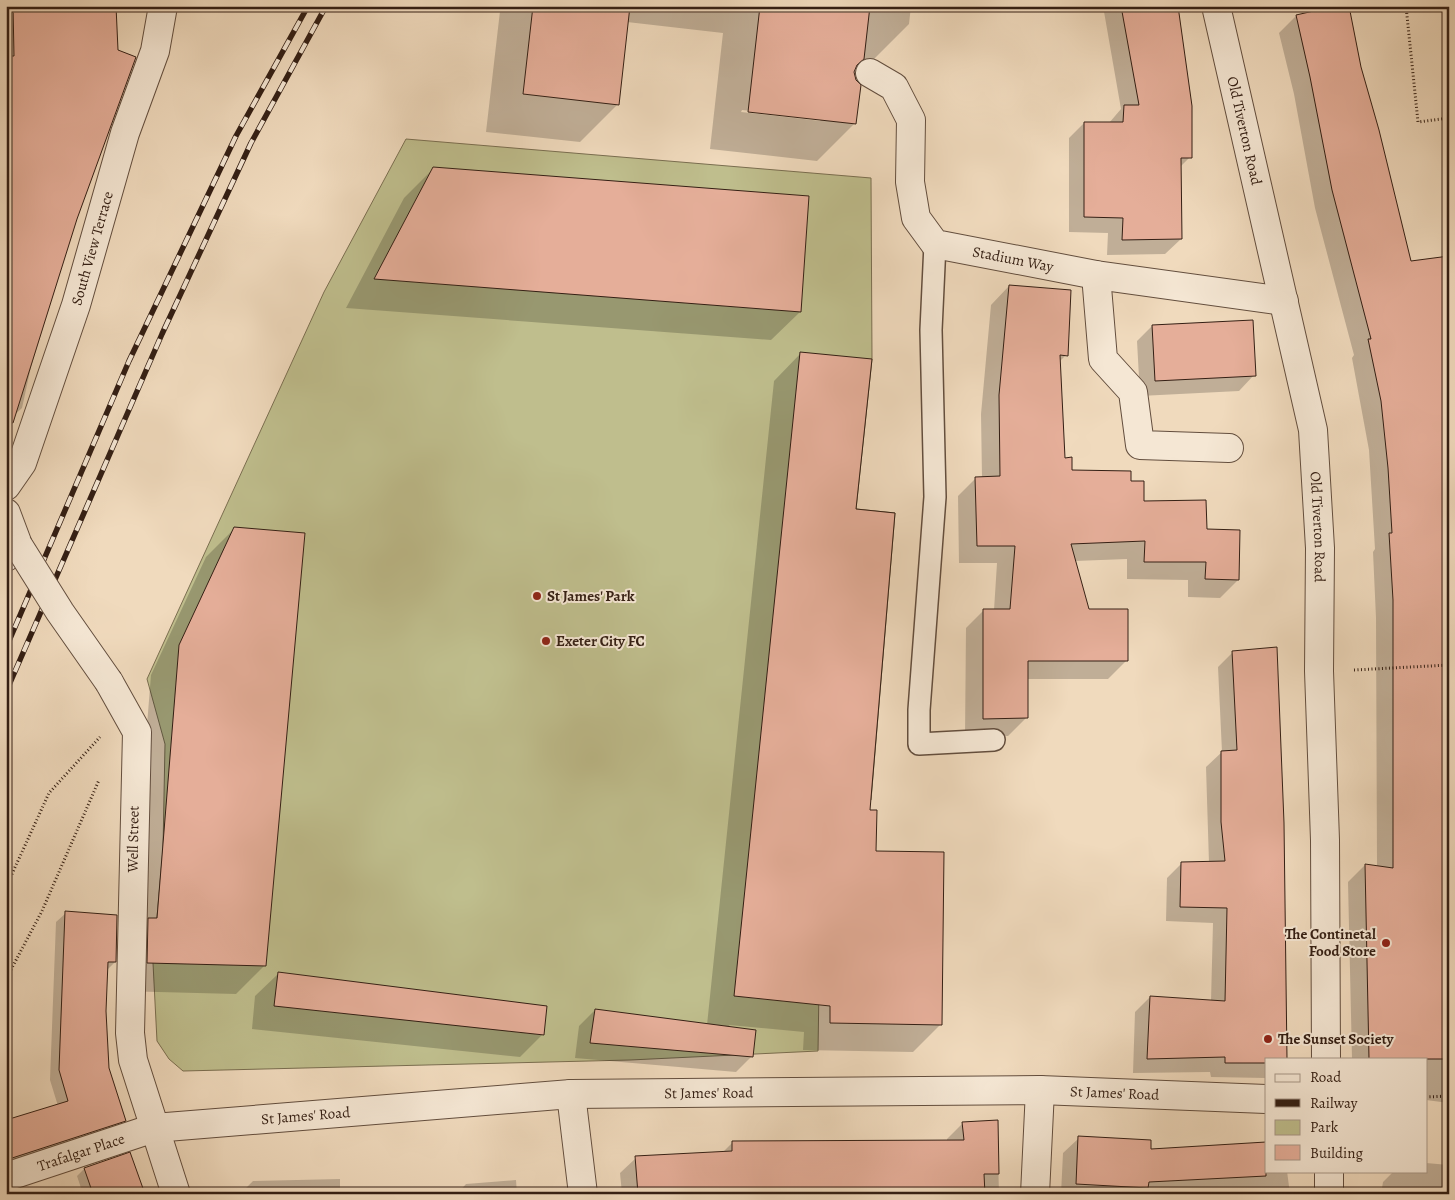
<svg xmlns="http://www.w3.org/2000/svg" width="1455" height="1200" font-family="Alegreya,serif">
<style>
.green{fill:#bfbe8d;stroke:#7a6e50}
.shadow{fill:#0003;fill-rule:evenodd}
.building{fill:#e5ae99;stroke:#341f14}
.lines{fill:none;stroke-linecap:round;stroke-linejoin:round}
.lane-casing{stroke:#634e3e;stroke-width:24}
.street-casing{stroke:#634e3e;stroke-width:30}
.path{stroke:#341f14;stroke-width:3;stroke-dasharray:1 2.5;stroke-linecap:butt}
.lane{stroke:#f5e7d4;stroke-width:21}
.street{stroke:#f5e7d4;stroke-width:28}
.rail-casing{stroke:#341f14;stroke-width:5.5}
.rail{stroke:#f5e7d4;stroke-width:4;stroke-dasharray:11;stroke-linecap:butt}
.street-bridge-casing{stroke:#634e3e;stroke-width:30;stroke-linecap:butt}
.street-bridge{stroke:#f5e7d4;stroke-width:28}
.poi-dot{fill:#8f2418;stroke:#f5e7d4;stroke-width:2}
.labels{text-anchor:middle;stroke-width:4;stroke-linejoin:round;paint-order:stroke}
.street-label{font-size:15px;fill:#341f14;stroke:#f5e7d4}
.poi-label{font-size:15px;font-weight:bold;fill:#341f14;stroke:#f5e7d4;text-anchor:start}
</style>
<rect width="100%" height="100%" fill="#f0dabd"/>
<filter id="stains"><feTurbulence type="fractalNoise" baseFrequency=".004" numOctaves="4"/><feColorMatrix values="0 0 0 0 .2 0 0 0 0 .09 0 0 0 0 .02 0 0 0 .5 -.17"/></filter>
<radialGradient id="worn" r=".72"><stop offset=".6" stop-color="#630" stop-opacity="0"/><stop offset="1" stop-color="#630" stop-opacity=".3"/></radialGradient>
<path class="green" d="M406 139 871 178 872 359 856 509 895 513 871 800 822 797 818 1051 630 1060 183 1071 169 1059 157 1041 153 963 163 849 165 744 147 679 324 292Z"/>
<path class="shadow" d="M6 6H114L76 219 31 367 22 408 8 421Z
M505 6H911L909 24 871 62 860 61 855 66 853 72 855 123 817 161 710 149 723 33 627 22 618 104 580 142 486 132 500 11ZM742 110 818 118 821 121 741 112Z
M1103 6H1178L1190 157 1180 167 1181 239 1165 254 1107 255 1108 233 1069 232V138L1084 123H1109L1121 109Z
M1342 6 1410 263 1449 258V1103L1426 1100V1059H1352L1348 882 1365 865 1377 867 1376 618 1373 552 1375 549 1369 450 1352 358 1354 355 1315 208 1294 94 1279 33 1296 16Z
M1449 7V91H1448L1443 13Z
M433 169 800 312 771 340 346 308 404 198Z
M1009 286 1066 355 1059 362 1064 459 1070 471 1130 482 1143 502 1205 531 1238 580 1220 598 1188 597V580L1127 579V559L1075 561 1088 610 1127 660 1108 679H1026V718L1008 736H965L966 628 984 610H994L997 563H959L958 496 976 478H982L981 414 991 305Z
M1152 326 1254 375 1239 391 1140 396 1137 341Z
M801 353 855 510 869 812 875 853 941 1024 913 1052 803 1050 804 1032 729 1025 752 1056 736 1072 575 1058 579 1026 595 1010 707 1025 774 381Z
M235 528 265 965 236 994 119 991 130 938 151 675 206 557Z
M1233 652 1266 1078 1211 1077 1210 1072 1133 1073 1135 1012 1150 997 1211 1001 1213 923 1166 921 1167 878 1182 863H1209L1206 767 1222 752 1218 667Z
M66 913 115 962 106 971 104 1011 107 1068 124 1121 115 1130 6 1166V1121L58 1106 50 1080 56 922Z
M278 974 543 1034 520 1057 252 1029 255 996Z
M997 1121 999 1194H622L620 1173 636 1158 722 1153 733 1142H947V1139L963 1123Z
M1079 1138 1149 1151 1266 1143V1171H1287L1290 1194H1061L1063 1153Z
M1426 1163 1449 1165V1194H1381L1383 1182 1394 1171H1426Z
M84 1169 143 1194H83L77 1176Z
M340 1179V1194H240L253 1181Z
M516 1180 517 1194H457L466 1184Z"/>
<path class="building" d="M13 6H116L118 50 136 57 77 219 13 423 6 422V56H14Z
M533 6H630L619 105 523 94Z
M760 6H870L864 59 857 65 854 72 856 80 861 85 856 124 748 112Z
M1121 6H1178L1192 106V158H1181L1182 239 1122 240 1123 218 1084 217V122H1123L1124 105H1139Z
M1336 6H1349L1361 67 1379 130 1411 261 1449 256V1059H1369L1365 864 1393 868V600L1389 533H1392L1388 468 1381 401 1368 339H1371L1332 190 1310 77 1296 15Z
M433 167 809 196 801 312 374 279Z
M1009 285 1071 290 1068 356 1060 355 1065 458 1072 457V470L1131 471V481H1144V501L1206 500 1207 529 1240 530 1239 580 1205 579 1206 562H1144L1145 541 1071 544 1089 609H1128V661H1028V718L983 719V609H1010L1015 546H977L975 477 1000 476 999 395Z
M1253 320 1256 376 1155 381 1152 325Z
M800 352 872 359 856 509 895 513 870 810H877L876 851 944 852 942 1025 830 1023V1006L734 996Z
M234 527 305 533 266 966 147 963 148 918H157L179 645Z
M1277 647 1284 823 1287 1059H1266V1063H1225V1057L1147 1059 1150 996 1225 1001 1227 908 1180 907 1181 862 1225 861 1221 822V751L1237 750 1232 651Z
M65 911 117 915 116 962H108L106 1011 109 1068 126 1121 6 1160V1120L68 1101 59 1070Z
M278 972 547 1006 544 1035 274 1006Z
M595 1009 756 1030 753 1057 590 1043Z
M998 1120 999 1174H984L985 1194H638L635 1156 732 1151V1141L964 1140 962 1122Z
M1078 1136 1151 1140V1149L1266 1142V1176L1149 1182 1148 1188 1076 1184Z
M130 1152 145 1194H93L84 1168Z"/>
<g class="lines">
<defs>
<path id="lane" d="M935 244 931 330 935 497 919 710V744L994 740"/>
<g id="street">
<path id="s1" d="M1216 6 1313 430 1320 548 1319 671 1325 840 1326 1059"/>
<path id="s2" d="M870 73 894 87 911 120 910 182 916 218 935 244 1096 275 1284 301"/>
<path d="M1096 275 1103 359 1133 392 1140 445 1229 448"/>
<path id="s3" d="M6 486 22 463 76 305 125 133 155 51 163 6"/>
<path d="M6 513 18 545 6 557"/>
<path d="M109 682 137 732 130 1033 133 1060 176 1194"/>
<path d="M571 1094 583 1194"/>
<path d="M1329 1171V1194"/>
<path id="s4" d="M6 1177 154 1128 571 1094 1040 1090 1266 1099"/>
<path d="M1035 1194 1040 1090"/>
</g>
</defs>
<use href="#lane" class="lane-casing"/>
<use href="#street" class="street-casing"/>
<path class="path" d="M1406 6 1418 122 1449 118
M1354 670 1449 665
M6 887 49 793 100 737
M6 979 42 911 99 780
M1426 1097 1449 1096"/>
<use href="#lane" class="lane"/>
<use href="#street" class="street"/>
<defs>
<path id="rail" d="M6 648 129 361 236 136 308 6
M6 692 162 334 251 143 326 6"/>
</defs>
<use href="#rail" class="rail-casing"/>
<use href="#rail" class="rail"/>
<defs>
<path id="street-bridge" d="M18 545 60 612 109 682"/>
</defs>
<use href="#street-bridge" class="street-bridge-casing"/>
<use href="#street-bridge" class="street-bridge"/>
</g>
<g class="poi-dot">
<circle cx="537" cy="596" r="5"/>
<circle cx="546" cy="641" r="5"/>
<circle cx="1386" cy="943" r="5"/>
<circle cx="1268" cy="1039" r="5"/>
</g>
<g class="labels">
<g class="street-label">
<text dy="5" stroke="none"><textPath href="#s1" startOffset="128">Old Tiverton Road</textPath></text>
<text dy="5" stroke="none"><textPath href="#s3" startOffset="254">South View Terrace</textPath></text>
<text dy="5" stroke="none"><textPath href="#s2" startOffset="275">Stadium Way</textPath></text>
<text dy="5" stroke="none"><textPath href="#s1" startOffset="532">Old Tiverton Road</textPath></text>
<text transform="translate(133 839) rotate(-89)" y="5">Well Street</text>
<text dy="5" stroke="none"><textPath href="#s4" startOffset="712">St James' Road</textPath></text>
<text dy="5" stroke="none"><textPath href="#s4" startOffset="1118">St James' Road</textPath></text>
<text dy="5" stroke="none"><textPath href="#s4" startOffset="308">St James' Road</textPath></text>
<text dy="5" stroke="none"><textPath href="#s4" startOffset="79">Trafalgar Place</textPath></text>
</g>
<g class="poi-label">
<text x="547" y="601">St James' Park</text>
<text x="556" y="646">Exeter City FC</text>
<text x="1376" y="939" text-anchor="end">The Continetal<tspan x="1376" dy="17">Food Store</tspan></text>
<text x="1278" y="1044">The Sunset Society</text>
</g>
</g>
<rect width="1455" height="1200" fill="none" stroke="#f0dabd" stroke-width="25"/>
<rect x="8" y="8" width="1440" height="1185" fill="none" stroke="#341f14" stroke-width="2.5"/>
<rect x="12" y="12" width="1430" height="1175" fill="none" stroke="#341f14"/>
<rect x="1265" y="1058" width="162" height="115" fill="#f5e7d4" stroke="#a89787"/>
<rect x="1275" y="1074" width="25" height="8" fill="#f5e7d4" stroke="#a89787"/>
<text x="1310" y="1082" font-size="15" fill="#341f14">Road</text>
<rect x="1275" y="1099" width="25" height="8" fill="#341f14" stroke="#a89787"/>
<text x="1310" y="1108" font-size="15" fill="#341f14">Railway</text>
<rect x="1275" y="1120" width="25" height="15" fill="#bfbe8d" stroke="#a89787"/>
<text x="1310" y="1132" font-size="15" fill="#341f14">Park</text>
<rect x="1275" y="1145" width="25" height="15" fill="#e5ae99" stroke="#a89787"/>
<text x="1310" y="1158" font-size="15" fill="#341f14">Building</text>
<rect width="100%" height="100%" filter="url(#stains)"/>
<rect width="100%" height="100%" fill="url(#worn)"/>
</svg>
